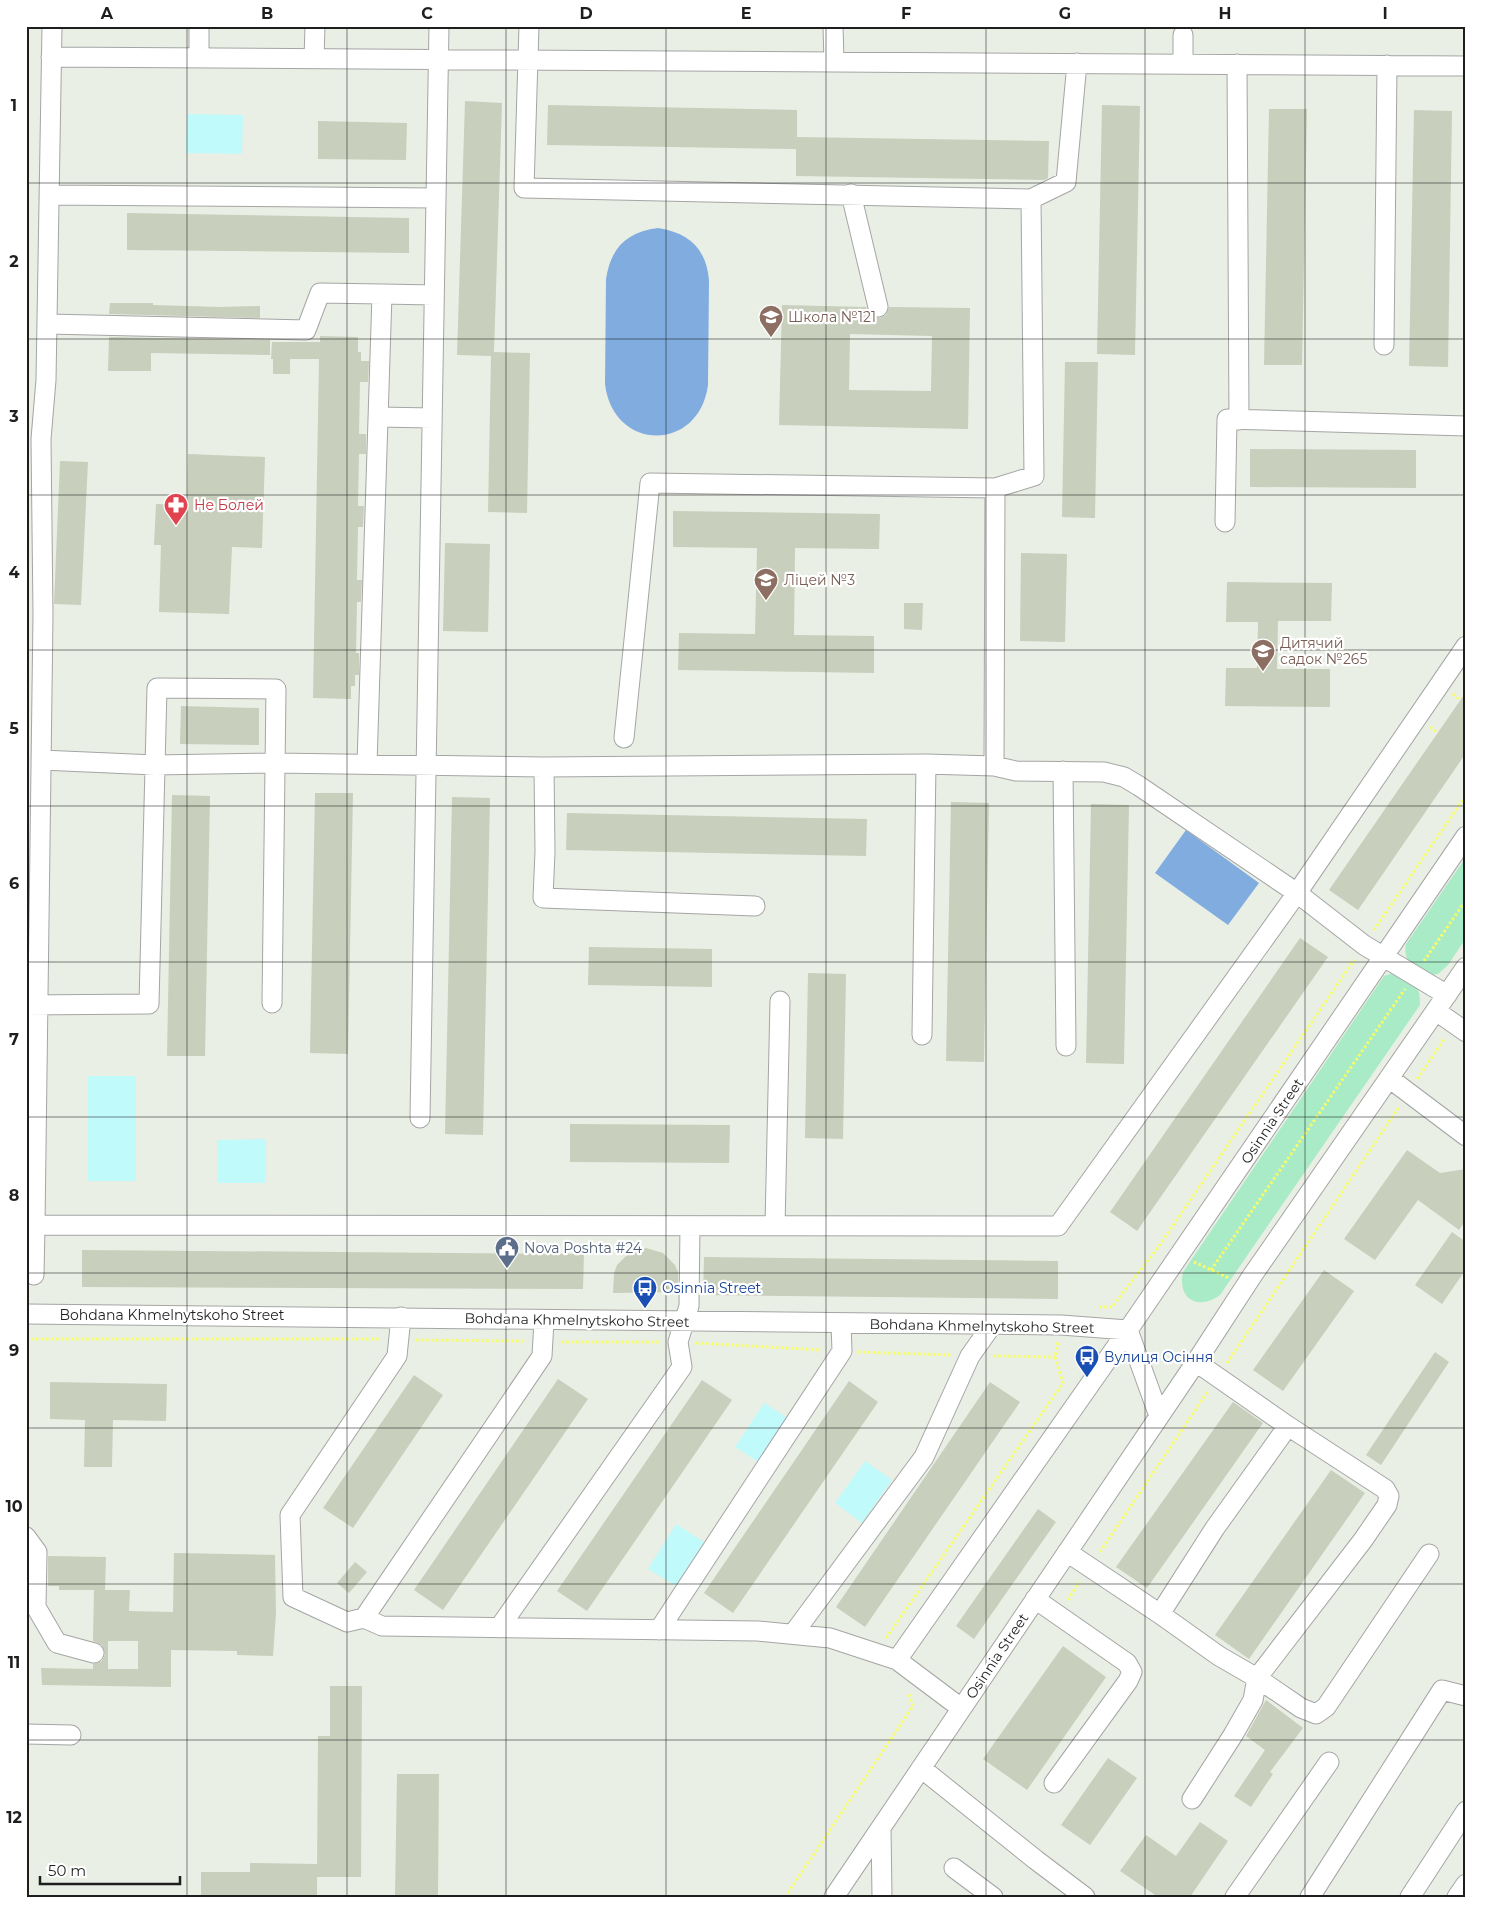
<svg xmlns="http://www.w3.org/2000/svg" width="1492" height="1923" font-family="Montserrat,sans-serif">
<style>
.grass{fill:#a9ebc6}
.park{fill:#c0fafb}
.pitch{fill:#80ace0}
.building{fill:#c9cfbd;fill-rule:evenodd}
.lines{fill:none;stroke-linecap:round;stroke-linejoin:round}
.minor-casing{stroke:#a5a5a5;stroke-width:21}
.path{stroke:#f7fd68;stroke-width:3;stroke-dasharray:2.5 2.5;stroke-linecap:butt}
.minor{stroke:#fff;stroke-width:19}
.grid{fill:none;stroke:#1e1e1e;stroke-width:1;stroke-opacity:0.55}
.labels{text-anchor:middle;stroke-width:4.5;stroke-linejoin:round;paint-order:stroke}
.education-label{font-size:14px;fill:#785e54;stroke:#fff;text-anchor:start}
.health-label{font-size:14px;fill:#be3a42;stroke:#fff;text-anchor:start}
.street-label{font-size:14px;fill:#1e1e1e;stroke:#fff}
.service-label{font-size:14px;fill:#4e5e75;stroke:#fff;text-anchor:start}
.transit-label{font-size:14px;fill:#164399;stroke:#fff;text-anchor:start}
.neatline{fill:none;stroke:#1e1e1e;stroke-width:2}
.grid-label{font-size:16px;text-anchor:middle;font-weight:bold;fill:#1e1e1e}
</style>
<rect width="100%" height="100%" fill="#e9efe4"/>
<path class="grass" d="M1466 857V938L1448 965 1438 974 1427 976C1413 966 1403 962 1406 944Z
M1396 972C1412 982 1421 984 1420 1005L1220 1295C1198 1311 1177 1299 1183 1272L1384 976Z"/>
<path class="park" d="M187 114 243 115 242 154 186 153Z
M88 1076H136V1181H88Z
M266 1139V1183H218L217 1140Z
M764 1403 792 1421 763 1465 735 1447Z
M865 1461 892 1480 862 1523 835 1503Z
M676 1524 704 1542 676 1586 648 1569Z"/>
<path class="pitch" d="M658 228C690 233 706 249 709 280L708 385C699 453 613 452 605 384L606 279C611 247 627 232 658 228Z
M1186 830 1259 883 1228 925 1155 873Z"/>
<path class="building" d="M465 101 502 103 494 352 530 353 527 513 488 512 491 356 457 355Z
M548 105 797 110V137L1049 141 1048 178 1044 180 796 176V149L547 145Z
M1102 105 1140 106 1135 355 1097 354Z
M1269 109H1307L1302 365H1264Z
M1414 110 1452 111 1448 367 1409 366Z
M318 121 407 123 406 160 318 159Z
M127 213 409 218V253L127 250Z
M110 303H153V305L220 307 260 306V318L109 314Z
M782 305 866 307 870 315 880 318 886 315 889 307 970 308 968 429 779 425ZM850 334 932 336 931 391 849 390Z
M320 336 358 337V352H361V361H369L368 382H360L359 434H366V454H359L358 506H364L363 527H358L357 580H362L361 602H357L356 653H359V675H355V686H351V699L313 698 319 359H290V374H273V359H271L272 342H320Z
M109 337 270 340V355L151 353V371H108Z
M1065 362H1098L1095 518 1062 517Z
M1250 449 1416 450V488L1250 487Z
M188 454 265 457 262 548 232 547 229 614 159 612 161 545H154L156 504 187 505Z
M60 461 88 462 81 605 54 604Z
M673 511 880 514 879 549 795 548 794 635 874 636V673L678 670 679 633 755 634 757 548 673 547Z
M445 543 490 544 488 632 443 631Z
M1021 553 1067 554 1065 642 1020 641Z
M1227 582 1332 583 1331 621H1278L1277 669H1330V707L1225 706 1226 668H1257L1258 622H1226Z
M904 603H923L922 630 904 629Z
M1466 692V753L1358 910 1329 890Z
M181 706 259 708V745L180 744Z
M315 793H353L348 1054 310 1053Z
M172 795 210 796 205 1056H167Z
M452 797 490 798 483 1135 445 1134Z
M951 802 989 803 984 1062 946 1061Z
M1091 804 1129 805 1124 1064 1086 1063Z
M567 813 867 819 866 856 566 850Z
M1300 938 1328 957 1137 1231 1110 1212Z
M589 947 712 949V987L588 985Z
M808 973 846 974 843 1139 805 1138Z
M570 1124 730 1125 729 1163 570 1162Z
M1407 1150 1440 1173 1466 1169V1220L1459 1230 1418 1200 1375 1260 1344 1239Z
M1452 1232 1466 1242V1269L1442 1304 1415 1285Z
M646 1248 663 1253 675 1265 678 1272V1292L613 1293 614 1273 617 1265 629 1253Z
M82 1250 584 1254 583 1289 82 1287Z
M704 1257 1058 1261V1299L703 1295Z
M1324 1270 1354 1291 1283 1391 1253 1370Z
M1435 1352 1449 1362 1381 1465 1366 1455Z
M414 1375 443 1395 353 1528 323 1508Z
M558 1379 588 1399 443 1610 414 1590Z
M702 1380 732 1400 587 1611 557 1591Z
M849 1381 878 1402 733 1613 704 1593Z
M50 1382 167 1384 166 1421 113 1420 112 1467H84L85 1420 50 1419Z
M990 1382 1020 1402 865 1627 836 1607Z
M1233 1402 1263 1423 1147 1588 1116 1567Z
M1331 1470 1365 1493 1249 1659 1215 1635Z
M1038 1509 1056 1522 974 1639 956 1626Z
M174 1553 275 1555 276 1613 273 1656 237 1655V1651L171 1650V1687L42 1685 41 1668 93 1669V1664L102 1661 105 1655 102 1645 93 1641 94 1590H59V1586H48V1556L106 1557 105 1590H130L129 1611 173 1612ZM108 1641H138V1669H108Z
M355 1562 367 1572 349 1593 337 1583Z
M1063 1646 1106 1677 1027 1790 983 1759Z
M330 1686H362L361 1877H317L318 1736H330Z
M1266 1700 1303 1728 1270 1772 1273 1774 1251 1807 1234 1796 1265 1750 1246 1736Z
M1108 1758 1137 1778 1090 1845 1061 1825Z
M397 1774H439L438 1897H395Z
M1200 1822 1228 1841 1190 1897H1158L1120 1871 1146 1835 1176 1856Z
M250 1863 317 1864V1897H201V1872H250Z"/>
<g class="lines">
<defs>
<path id="minor" d="M199 26V58
M529 26 524 188 1031 199
M833 26 834 62
M1183 35V64
M51 57 1466 66
M314 59 315 26
M1237 64 1239 420
M851 194 878 307
M49 195 436 198
M382 294 434 295
M47 324 306 330 320 293 382 294 367 764
M1384 345 1387 65
M378 417 432 418
M1225 522 1227 419 1466 426
M624 738 650 483 995 488
M41 760 155 765 275 763 544 767 926 764 994 766 1016 771 1104 772 1124 777 1139 786 1297 893 1364 945 1447 995
M994 766 995 488 1034 476 1031 199 1066 182 1077 63
M544 767 545 852 543 898 755 906
M1063 771 1066 1046
M26 1005 149 1004 157 688 276 689 272 1003
M1436 1011 1466 1032
M922 1035 926 764
M1389 1078 1466 1136
M420 1118 439 26
M35 1225 43 615 41 439 46 380 52 26
M775 1226 780 1001
M34 1275 35 1225 1058 1226 1297 893 1466 646
M26 1314 1061 1325 1128 1330
M401 1317 397 1356 290 1515 293 1597 347 1622 364 1618 382 1626 758 1631 830 1638 897 1660 961 1708
M1128 1330 1159 1416
M26 1537 37 1552 36 1607 57 1643 94 1653
M1067 1552 1160 1614 1215 1528 1288 1426
M1035 1599 1127 1663 1132 1672 1128 1681 1054 1783
M1160 1614 1219 1656 1257 1678 1301 1708 1316 1714 1326 1707 1429 1554
M364 1618 542 1356 544 1321
M499 1628 682 1367 678 1342 689 1306 690 1226
M659 1630 842 1351 841 1324
M793 1634 924 1457 970 1356 992 1325
M897 1660 1128 1330 1466 836
M26 1734 71 1735
M921 1768 1036 1860 1085 1897
M1192 1799 1233 1735 1253 1700 1257 1678 1363 1540 1387 1505 1389 1496 1385 1489 1288 1426 1196 1362
M881 1828 882 1897
M954 1868 993 1897
M834 1897 1196 1362 1252 1276 1466 967
M1235 1897 1329 1762
M1310 1897 1442 1690 1466 1696
M1410 1897 1466 1811
M1457 1897 1466 1884"/>
</defs>
<use href="#minor" class="minor-casing"/>
<path class="path" d="M1453 694 1460 700
M1430 727 1438 733
M1374 930 1466 795
M1424 961 1466 900
M1417 1079 1445 1038
M1194 1262 1229 1278
M1211 1270 1405 989
M1099 1307H1112L1159 1246 1354 960
M26 1339H382
M416 1340 524 1341
M561 1342H662
M696 1343 822 1350
M858 1352 952 1355
M993 1356 1055 1357
M1227 1363 1399 1107
M1100 1552 1208 1391
M1068 1600 1079 1582
M886 1638 1063 1383 1055 1357 1058 1342
M785 1897 913 1706 908 1692"/>
<use href="#minor" class="minor"/>
</g>
<path class="grid" d="M187 26V1897M347 26V1897M506 26V1897M666 26V1897M826 26V1897M986 26V1897M1145 26V1897M1305 26V1897M26 183H1466M26 339H1466M26 495H1466M26 650H1466M26 806H1466M26 962H1466M26 1117H1466M26 1273H1466M26 1428H1466M26 1584H1466M26 1740H1466"/>
<defs>
<symbol id="school-pin" viewBox="-11 -11 22 30"><path d="M0 17L-7.5 6A9.5 9.5 0 1 1 7.5 6Z" fill="#8d6e63" stroke="#fff"/><path d="M0-5L7-2L0 1L-7-2ZM-4 1L0 2.5L4 1V4Q0 6-4 4Z" fill="#fff"/></symbol>
<symbol id="pharmacy-pin" viewBox="-11 -11 22 30"><path d="M0 17L-7.5 6A9.5 9.5 0 1 1 7.5 6Z" fill="#e0444e" stroke="#fff"/><path d="M-2-6h4v4h4v4h-4v4h-4v-4h-4v-4h4Z" fill="#fff"/></symbol>
<symbol id="civic-pin" viewBox="-11 -11 22 30"><path d="M0 17L-7.5 6A9.5 9.5 0 1 1 7.5 6Z" fill="#5c6f8a" stroke="#fff"/><path d="M-.6-6.5H3V-4.5H.6V-3L4-1V1h2V6H-6V1h2V-1L-.6-3ZM-1.2 2.5V6h2.4V2.5Z" fill="#fff"/></symbol>
<symbol id="bus-pin" viewBox="-11 -11 22 30"><path d="M0 17L-7.5 6A9.5 9.5 0 1 1 7.5 6Z" fill="#1a4fb4" stroke="#fff"/><path d="M-5-6H5V4H4V6H2V4H-2V6H-4V4H-5ZM-3.5-4V0h7V-4ZM-3.5 1.2v1.5H-2V1.2ZM2 1.2v1.5H3.5V1.2Z" fill="#fff"/></symbol>
</defs>
<g fill-rule="evenodd">
<use href="#school-pin" x="757" y="303" width="28" height="38"/>
<use href="#pharmacy-pin" x="162" y="491" width="28" height="38"/>
<use href="#school-pin" x="752" y="566" width="28" height="38"/>
<use href="#school-pin" x="1249" y="637" width="28" height="38"/>
<use href="#civic-pin" x="493" y="1234" width="28" height="38"/>
<use href="#bus-pin" x="631" y="1274" width="28" height="38"/>
<use href="#bus-pin" x="1073" y="1343" width="28" height="38"/>
</g>
<g class="labels">
<g class="education-label">
<text x="788" y="322">Школа №121</text>
<text x="784" y="585">Ліцей №3</text>
<text x="1280" y="648">Дитячий<tspan x="1280" dy="16">садок №265</tspan></text>
</g>
<g class="health-label">
<text x="194" y="510">Не Болей</text>
</g>
<g class="street-label">
<text transform="translate(1272 1121) rotate(-56)" y="5">Osinnia Street</text>
<text x="172" y="1320">Bohdana Khmelnytskoho Street</text>
<text transform="translate(577 1320) rotate(1)" y="5">Bohdana Khmelnytskoho Street</text>
<text transform="translate(982 1326) rotate(1)" y="5">Bohdana Khmelnytskoho Street</text>
<text transform="translate(997 1656) rotate(-56)" y="5">Osinnia Street</text>
</g>
<g class="service-label">
<text x="524" y="1253">Nova Poshta #24</text>
</g>
<g class="transit-label">
<text x="662" y="1293">Osinnia Street</text>
<text x="1104" y="1362">Вулиця Осіння</text>
</g>
</g>
<rect width="1492" height="1923" fill="none" stroke="#ffffff" stroke-width="55"/>
<path d="M40 1876v8h140v-8" fill="none" stroke="#1e1e1e" stroke-width="2.5"/>
<text x="48" y="1876" font-size="15" fill="#1e1e1e" stroke="#ffffff" stroke-width="4" paint-order="stroke">50 m</text>
<rect x="28" y="28" width="1436" height="1868" class="neatline"/>
<g class="grid-label">
<text x="107" y="19">A</text>
<text x="267" y="19">B</text>
<text x="427" y="19">C</text>
<text x="586" y="19">D</text>
<text x="746" y="19">E</text>
<text x="906" y="19">F</text>
<text x="1065" y="19">G</text>
<text x="1225" y="19">H</text>
<text x="1385" y="19">I</text>
<text x="14" y="111">1</text>
<text x="14" y="267">2</text>
<text x="14" y="422">3</text>
<text x="14" y="578">4</text>
<text x="14" y="734">5</text>
<text x="14" y="889">6</text>
<text x="14" y="1045">7</text>
<text x="14" y="1201">8</text>
<text x="14" y="1356">9</text>
<text x="14" y="1512">10</text>
<text x="14" y="1668">11</text>
<text x="14" y="1823">12</text>
</g>
</svg>
